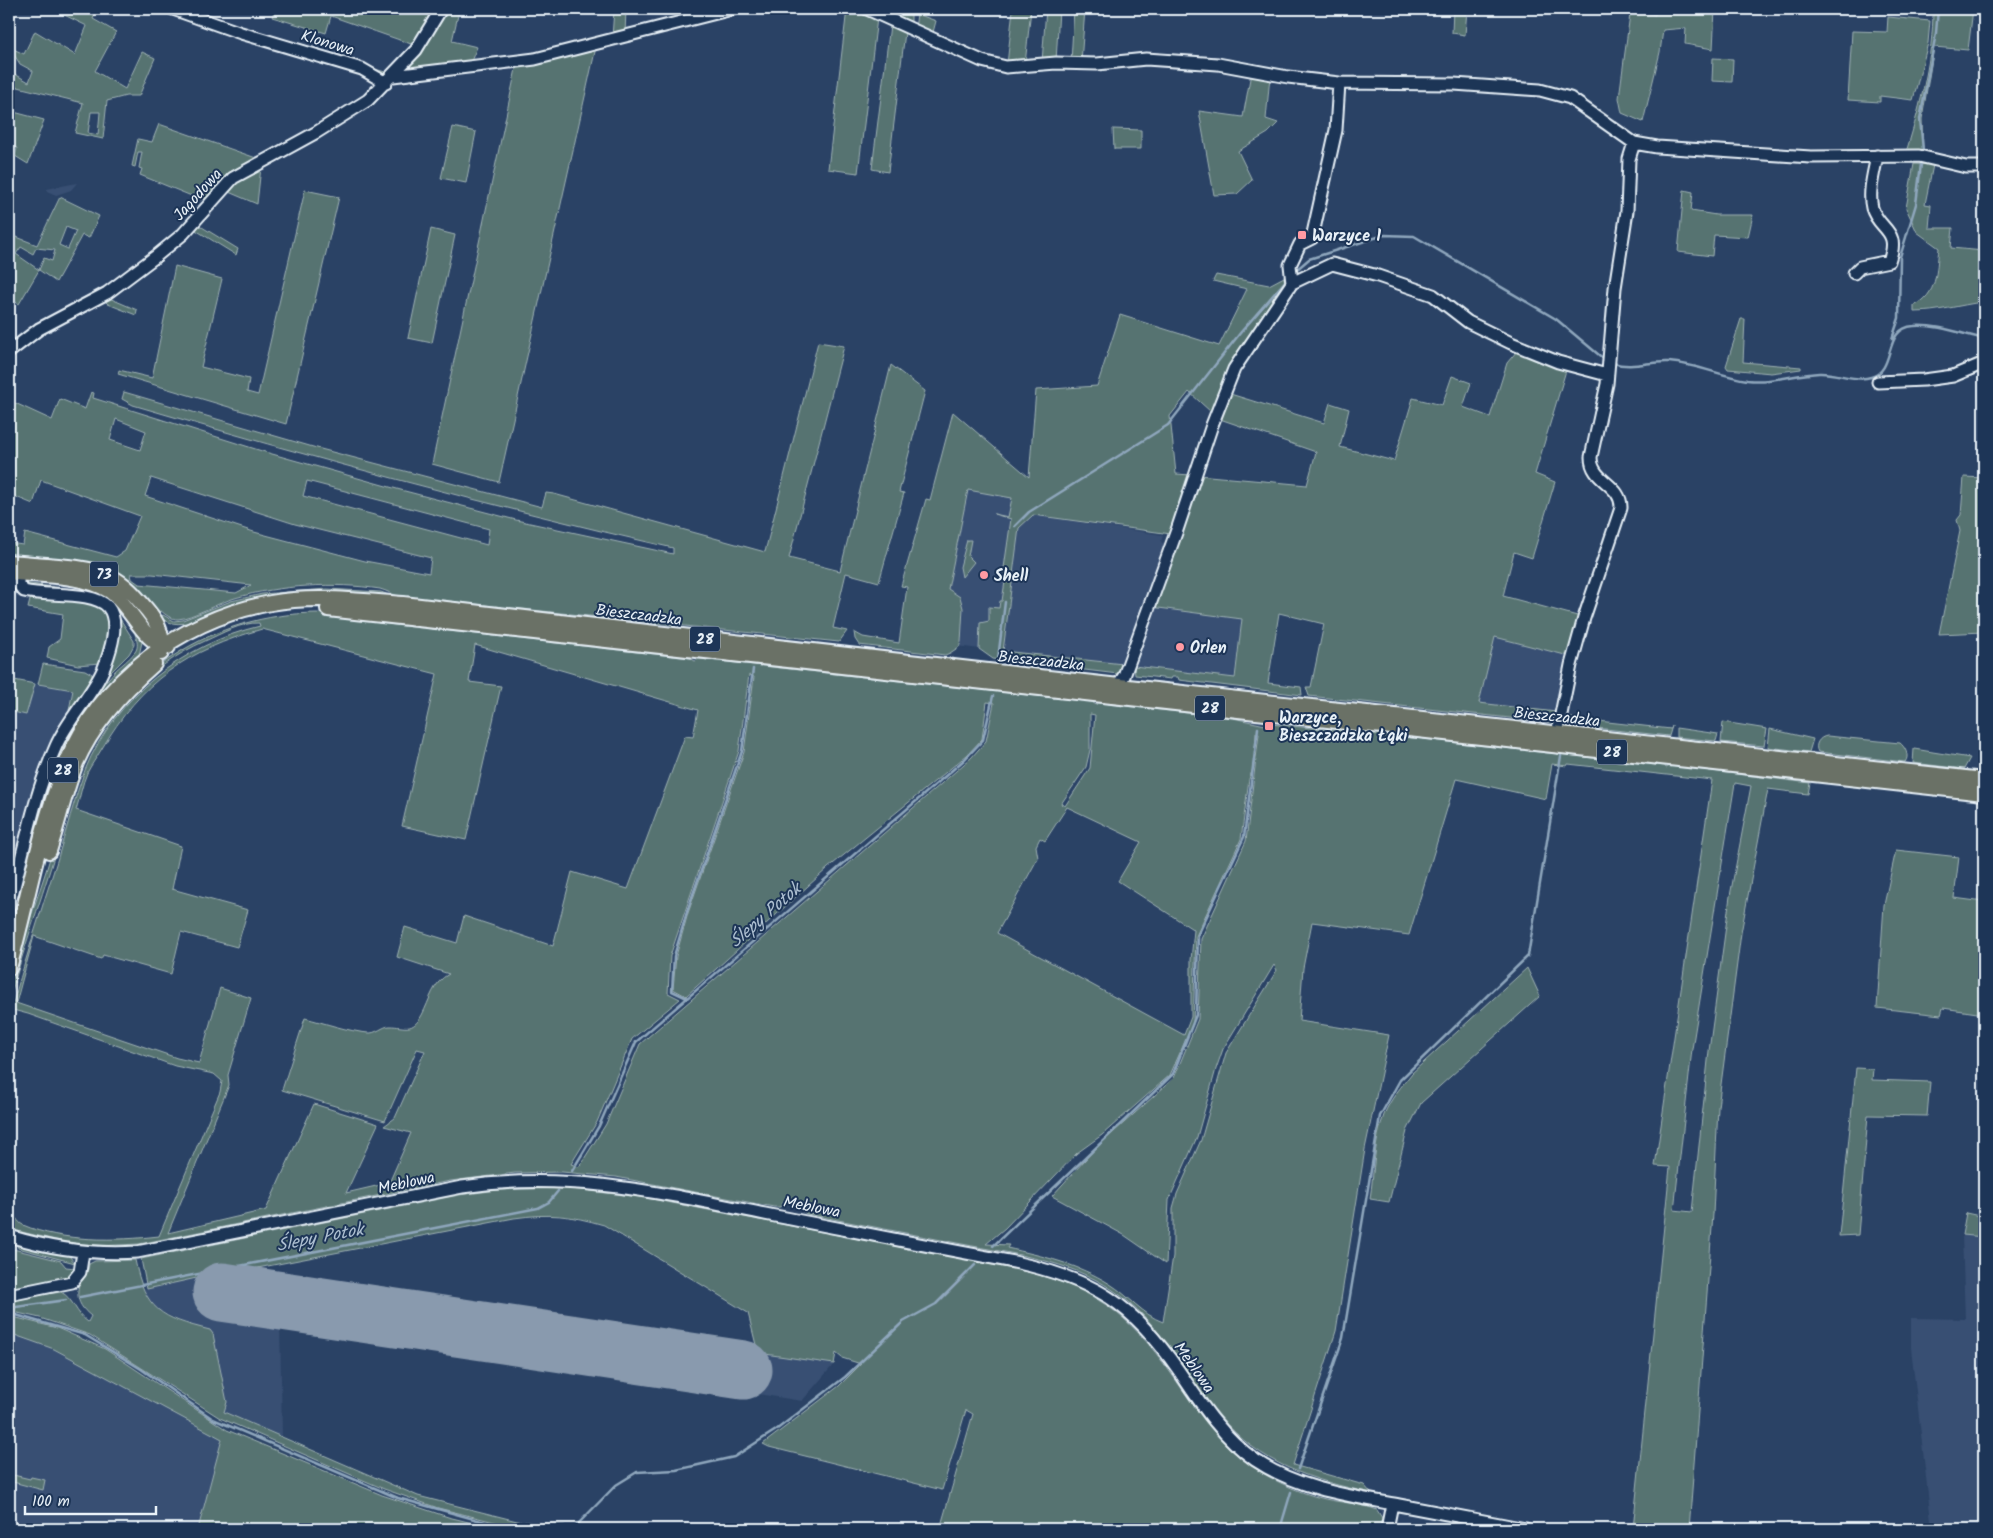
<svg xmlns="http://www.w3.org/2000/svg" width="1993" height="1538" font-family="Kalam,sans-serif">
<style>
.built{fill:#384f73}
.green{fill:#567371;stroke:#9fb2b4;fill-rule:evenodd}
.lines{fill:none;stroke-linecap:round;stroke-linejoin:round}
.stream{stroke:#8fa7bd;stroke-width:2.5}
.runway{stroke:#899aae;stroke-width:59}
.minor-casing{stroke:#e8f1f8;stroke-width:15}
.major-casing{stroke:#e8f1f8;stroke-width:18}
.minor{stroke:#1d3557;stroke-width:11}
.major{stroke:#6a7166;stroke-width:14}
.poi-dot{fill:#ff9aa2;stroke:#1d3557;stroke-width:2}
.labels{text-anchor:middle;stroke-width:4;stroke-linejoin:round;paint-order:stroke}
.shield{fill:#1d3557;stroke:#abb9c8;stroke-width:1}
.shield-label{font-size:15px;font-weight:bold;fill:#e8f1f8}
.street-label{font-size:16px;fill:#e8f1f8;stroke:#1d3557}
.poi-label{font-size:16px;font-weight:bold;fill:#e8f1f8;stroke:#1d3557;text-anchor:start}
.water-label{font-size:18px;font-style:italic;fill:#adbfd1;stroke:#1d3557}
</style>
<rect width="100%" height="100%" fill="#2a4265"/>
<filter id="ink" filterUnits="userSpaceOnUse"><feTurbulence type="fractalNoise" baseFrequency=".02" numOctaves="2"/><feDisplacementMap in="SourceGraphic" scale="10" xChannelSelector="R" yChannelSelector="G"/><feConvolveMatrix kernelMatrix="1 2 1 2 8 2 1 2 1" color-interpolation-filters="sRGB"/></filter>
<g filter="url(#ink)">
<path class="built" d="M77 183 71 190 56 195 47 191V189Z
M966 490 1017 496 996 651 956 646 945 593Z
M1033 515 1163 535 1161 542 1165 544 1156 569H1158L1123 664 1003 651 1019 528Z
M1151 607 1242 619 1234 679 1131 665Z
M1495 636 1569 656 1556 712 1479 704Z
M35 684 73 690 67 713 50 748 32 797 9 889V711L26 715Z
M1962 1235 1984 1237V1529H1932L1911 1348V1318L1965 1319Z
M228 1271 834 1364 802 1401 280 1320 282 1437 223 1411 188 1325 155 1308 149 1301 144 1289Z
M9 1333 54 1349 222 1439 198 1529H9Z"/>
<path class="green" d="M52 9H97L93 19 116 32 95 71 125 89 142 52 155 58 139 96H126L107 101 103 139 75 133 83 103 14 86 10 111 44 120 28 164 15 156 17 148 9 145V71L29 82 33 71 20 64 9 47 24 54 35 31 75 55 87 26ZM91 112H100L98 135 88 133Z
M275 9H439L423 37 386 75 266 36 385 72 389 71 414 45 331 16 326 33 272 17Z
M444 9 459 11 452 41 477 47 469 66 402 74Z
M614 9H626L625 35 612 38Z
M847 9H855L877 18 858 173 828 169Z
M888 9H911V27L888 16Z
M1013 9H1031L1025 64 1007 65Z
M1046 9H1059L1056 62H1042Z
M1074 9H1085L1081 62H1071Z
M1453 9H1467L1465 35 1452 33Z
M1656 9H1715L1713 49 1685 44 1686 28 1663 30 1660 52 1643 122 1622 113 1619 98 1630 14 1642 12 1655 15Z
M1933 9H1973L1968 50 1934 47 1922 119 1923 153 1910 152 1907 149C1921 104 1933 56 1933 9Z
M917 14 936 21 932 36 915 29Z
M1888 17 1930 21 1928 43 1913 100 1880 96V102L1848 100 1852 31 1887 32Z
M890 25 905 32 888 172 872 169Z
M596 47 499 482 432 464 517 64Z
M1713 58 1733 59 1732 82 1712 81Z
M1251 73 1270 76 1266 119 1278 123 1268 133 1238 151 1252 180 1237 194 1214 195 1199 111 1243 117Z
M159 124 259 159 207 199H199L140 175 142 169 139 168 142 152H138L135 167 132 166 138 139 152 142Z
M453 127 476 132 466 183 441 178Z
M1113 129 1141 130V149H1114Z
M1914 164 1933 165 1925 204 1931 205 1929 228H1953L1951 248 1984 251 1983 302C1959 305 1938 312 1914 312V306C1938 294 1936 272 1939 248L1917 232 1906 208Z
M261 167 257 204 224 190Z
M305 190 339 197 286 424 118 374 119 370 152 378 175 266 222 279 201 367 249 379 247 392 258 395Z
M1684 190 1693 192 1691 211 1716 215H1753L1748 237 1714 235 1712 256 1678 252Z
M60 197 99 216 89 238 82 235 56 282 39 270 19 304 9 298V265L15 254 9 249V234L37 245ZM66 227 76 231 68 249 59 245ZM21 247 33 254 36 248 55 250 52 261 44 258 39 270 16 254Z
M197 224 238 249 236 255 194 229Z
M431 229 455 235 432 343 408 338Z
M1216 275 1269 285 1284 277 1285 285 1234 363 1211 412 1189 392 1170 416 1176 474 1191 475 1171 534 1033 515 1019 528 1003 651 1123 664 1118 674 993 659 979 649 980 623 989 621V607L999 608 1000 601H1002L1006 575H1003L1011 519 994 514 1008 517 1012 498 968 490 948 589 960 597 963 608 961 642 959 647 950 653 945 655 859 645 855 639 854 632 863 637 899 643 907 587 901 586 926 499 930 500 953 412 1029 477 1036 390 1097 386 1120 315 1219 346 1247 289 1213 281Z
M109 298 137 310 136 315 108 304 103 299Z
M1741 319H1745L1743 362 1801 367V369L1771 373 1728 369 1726 366Z
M818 342 844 346 789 558 840 571 891 365 925 391 899 492 904 493 879 582 846 573 833 628 847 631 839 642 398 596C392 594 387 591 380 589 335 582 280 585 235 598 220 602 192 618 178 619 171 619 166 615 161 611L156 613 145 598 9 557V543L23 545 25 533 116 557 125 551 140 516 41 480 33 504 9 494V415L15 403 52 420 60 399 85 409 91 392 94 393 93 398 265 452 397 489 516 520 673 554V548C491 506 312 458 133 405L122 399 124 392 313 447 542 507 546 493 554 494 765 552ZM116 419 146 431 140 450 110 440ZM151 478 295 524 431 558 429 573 365 561 254 532 145 496ZM307 481 489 529 487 545 303 496ZM131 574H152L251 585 236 593 139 584 132 579Z
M1517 351 1567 367 1535 474 1555 482 1532 558 1514 552 1503 596 1581 617 1569 656 1495 637 1479 703 1556 712V723L1309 696 1306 687H1311L1324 624 1279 613 1268 683 1301 687 1302 695 1179 680 1178 677H1172L1171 679 1135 675 1134 666 1235 678 1242 619 1151 607 1198 475 1307 485 1316 452 1217 418 1227 393 1324 423 1330 403 1349 409 1340 447 1394 461 1413 398 1442 405 1452 376 1471 383 1463 407 1490 417 1507 363Z
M1964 477 1984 478V632L1939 634 1960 531 1957 520 1961 515Z
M967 540H971L968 556 974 562 962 577 960 567Z
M23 583 93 592 109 601 134 641V645L129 654 103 680 115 609 29 588Z
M327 589 381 592 394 597C342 597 288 590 238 603 214 609 182 636 160 617L163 615 174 621 183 620 231 601 262 594Z
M31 596 89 601 101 605 110 621 104 656 100 663 78 665 47 658 49 647 60 639 63 614 28 608Z
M317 613 691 654 379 621 378 623 690 658 695 661 699 659 1092 702 1096 705 1097 703 1233 718 1270 726V724L1344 731 1348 734 1351 731 1665 766 1666 768 1670 766 1810 783 1808 794 1768 789 1741 933 1718 1107 1713 1214 1689 1529H1633L1670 1167 1655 1166 1712 780 1568 764 1567 766 1552 764 1546 799 1456 779 1409 935 1312 922 1303 968 1299 1021 1389 1035 1365 1149 1336 1331 1293 1465 1364 1485 1371 1493C1312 1480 1259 1464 1220 1416 1184 1373 1161 1322 1113 1290 1069 1260 1013 1254 962 1244 911 1234 859 1224 807 1214L802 1211 799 1202 785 1200 780 1207H774L616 1177 562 1172 515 1173 450 1181 139 1244 97 1246 73 1244 9 1229V1213C16 1215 17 1222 23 1225 62 1242 117 1241 159 1236L220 1092 222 1081 214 1074 175 1066 28 1014 13 1010 9 1026V1017C24 964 40 913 57 861 66 831 74 800 85 770 115 697 184 644 260 626L259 623C241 622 221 634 205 641 149 666 105 714 81 770 69 798 63 828 54 857 39 906 22 953 9 1002 9 987 14 973 18 958 27 928 37 898 47 868 58 834 65 799 79 767 122 672 213 614 317 613ZM262 629 437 674 402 826 466 840 501 686 469 682 475 645 698 710 693 737 685 736 628 889 572 872 553 946 464 916 457 943 405 927 397 957 449 974C433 982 430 1000 422 1015 412 1033 405 1026 390 1026 383 1026 376 1034 368 1033 347 1031 325 1023 305 1018L282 1090 385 1121 417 1049 425 1051 395 1118 384 1126 411 1133 389 1183 346 1193 378 1124 314 1104 266 1210 168 1233 229 1085 228 1075 251 998 220 988 199 1063 177 1058 16 1003 34 936 101 959 103 955 171 974 181 932 237 947 248 910 172 889 181 846 76 810C80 798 82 784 87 773 91 765 97 757 101 750 142 680 186 651 262 629ZM749 675 754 677 744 752 688 913 676 956 673 989 686 996 828 868 967 755 982 739 987 702 994 703 986 741 971 758 640 1044 606 1124 579 1167 571 1164 597 1122 632 1039 680 999 668 993 670 956 739 751ZM1090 714 1095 715 1090 768 1065 806 1061 804 1086 767 1090 750ZM1256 733 1259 734 1246 841 1201 939 1198 1019 1174 1078 1095 1149 1052 1196 1124 1235 1166 1264 1169 1200 1197 1137 1216 1069 1223 1049 1274 965 1277 970 1226 1053 1201 1140 1177 1194 1173 1208V1256L1163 1322C1143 1315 1128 1295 1110 1284 1078 1264 1043 1256 1007 1248L1009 1245 986 1244 1005 1228 1077 1153 1102 1135 1170 1075 1193 1024 1196 936 1241 839 1249 779 1254 766ZM1735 783 1751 786 1730 896 1709 1051 1692 1212 1674 1210 1692 1049ZM1067 807 1141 842 1118 881 1194 930 1191 960V1017L1184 1035 997 933 1038 858 1036 846 1040 838 1045 841Z
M138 633 142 642 139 655 110 682 85 714 57 769 48 795 9 945V929C27 865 36 786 71 729 84 708 99 689 115 671 121 665 130 659 135 652 139 647 137 640 135 634Z
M43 664 85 670 92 674V681L69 710 73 690 38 684Z
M9 679 35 684 26 715 9 711Z
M1562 717 1671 729 1672 726 1669 736 1569 725 1562 723Z
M1723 722 1767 729 1764 746 1721 742Z
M1676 728 1718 734 1716 741 1676 737Z
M1770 729 1813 739 1809 752 1768 747Z
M1827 736 1900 743C1905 747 1910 756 1905 762L1818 752C1814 745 1819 737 1827 736Z
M1914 749 1970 758 1964 769 1913 763Z
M1896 850 1959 857 1954 898 1984 902V1014L1943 1008 1941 1015 1877 1008 1884 905Z
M1527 968 1540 996 1421 1103 1407 1131 1389 1202 1370 1199C1374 1172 1374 1141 1384 1115 1390 1099 1402 1086 1412 1073Z
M1856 1068 1873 1069 1872 1080 1930 1082 1927 1116 1868 1115 1858 1235 1839 1236Z
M563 1188 641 1197 1024 1271C1104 1291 1134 1320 1180 1386 1198 1412 1216 1439 1241 1458 1265 1477 1295 1492 1325 1499 1342 1503 1361 1503 1377 1510L1382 1518 1380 1529H940L973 1414 966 1410 942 1490 769 1447 763 1444 839 1386 861 1364 842 1358 836 1353 834 1364 758 1353 748 1313 604 1225C569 1215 550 1213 514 1218L237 1272 228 1271 147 1289 141 1259 459 1195 498 1190Z
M1966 1213 1984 1217V1237L1962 1235Z
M17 1244 69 1256 75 1263 18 1248Z
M9 1248 61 1261 66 1267 75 1268 69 1279 9 1290Z
M135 1260C145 1310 161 1318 210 1330L213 1334 227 1402 224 1412 418 1496 517 1521 565 1526V1529L515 1527 438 1508 384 1489 220 1418 90 1335 40 1318 9 1311V1300L61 1292C73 1298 76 1314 88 1322L91 1316C73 1302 76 1288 85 1269L88 1270 89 1264 95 1261Z
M9 1316 57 1328 105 1349 227 1430 382 1495 448 1517 497 1529H198L222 1439 54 1349 9 1333Z
M9 1474 30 1479 31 1477 45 1480 43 1490 9 1481Z"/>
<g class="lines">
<path class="stream" d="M1923 150 1920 119 1936 33 1938 9
M1295 271 1309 259 1384 235 1414 236 1556 319 1605 360
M1892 339 1899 318 1900 257 1916 204 1921 164
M1613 363C1632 369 1650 361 1669 362 1696 364 1721 376 1747 380 1772 383 1795 374 1819 373 1835 372 1855 382 1871 377 1897 370 1882 328 1914 326 1936 324 1962 334 1984 339
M1015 526 1029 512 1168 425 1241 332 1287 279
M998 659 1005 602
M687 998 672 991 674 956 687 912 742 751 753 669
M572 1171 599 1126 636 1042 964 760 983 740 993 696
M993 1246 1173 1074 1196 1015 1198 935 1244 837 1258 728
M80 1297 538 1208 549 1202 558 1191
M9 1308 66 1300
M9 1313 85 1335 141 1369 213 1419 398 1498 510 1529
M1298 1469 1343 1338 1380 1116 1400 1080 1528 956 1561 756
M573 1529 616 1485 637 1472 676 1470 734 1457 776 1430 845 1377 903 1322 936 1304 975 1265
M1280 1529 1291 1492"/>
<path class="runway" d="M222 1292 743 1370"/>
<defs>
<path id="minor" d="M173 9 241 33 362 69 386 83
M867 9 982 61 1006 67 1056 63 1097 64 1146 59 1218 64 1288 77 1339 83 1454 84 1540 90 1570 98 1634 143 1657 147 1811 157 1919 156 1966 167H1984
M393 76 535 59 732 9
M1854 273 1860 267 1889 261C1901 229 1879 231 1872 208 1868 192 1874 172 1877 156
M1292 283 1332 264 1378 276 1433 295 1468 322 1511 343 1558 362 1607 375
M9 352 39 329 107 293 155 257 183 234 233 178 317 132 368 100 416 50 441 9
M1878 382 1924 380 1953 376 1984 363
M1114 691 1124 676 1177 530 1212 425 1234 369 1292 283 1290 265 1300 244 1312 238 1336 130 1339 83
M1557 734 1571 665 1584 618 1621 508C1622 484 1591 482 1591 457L1607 384 1615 288 1627 211 1629 159 1634 143
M9 906C24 852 33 797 56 746 68 718 96 691 105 665 111 649 120 622 108 607 93 590 46 597 24 591L18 584V574
M9 1236C52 1249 92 1255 137 1252L462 1187C569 1171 661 1193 765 1214 848 1230 931 1247 1014 1262 1094 1279 1133 1304 1179 1371 1201 1404 1222 1437 1255 1460 1298 1489 1349 1496 1399 1505 1441 1513 1483 1521 1526 1529
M9 1295 72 1282 80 1272 83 1252
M1387 1529 1392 1504"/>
<path id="major" d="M9 562C36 565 88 565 111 577 127 585 137 598 148 611 158 623 164 637 161 653
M9 572C38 576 83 574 108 590 129 602 144 645 168 647
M328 609 1984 793
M49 851C58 822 65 791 76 763 93 724 123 691 154 664
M9 968C28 901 39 829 66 764 101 679 182 619 271 603 314 595 360 601 403 604L1119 686 1984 780"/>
</defs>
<use href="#minor" class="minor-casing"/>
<use href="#major" class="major-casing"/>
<use href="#minor" class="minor"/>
<use href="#major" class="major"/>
</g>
</g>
<g class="poi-dot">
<rect x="1297" y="230" width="10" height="10" rx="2.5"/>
<circle cx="984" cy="575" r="5"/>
<circle cx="1180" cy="647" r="5"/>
<rect x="1264" y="721" width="10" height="10" rx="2.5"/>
</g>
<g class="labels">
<g class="shield">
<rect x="90" y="561.5" width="28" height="25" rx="4"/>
<rect x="690" y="626.5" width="30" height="25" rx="4"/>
<rect x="1195" y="695.5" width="30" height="25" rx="4"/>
<rect x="1597" y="739.5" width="30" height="25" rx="4"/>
<rect x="48" y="757.5" width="30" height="25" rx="4"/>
</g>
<g class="shield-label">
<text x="104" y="579">73</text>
<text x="705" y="644">28</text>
<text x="1210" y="713">28</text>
<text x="1612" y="757">28</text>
<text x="63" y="775">28</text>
</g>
<g class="street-label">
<text transform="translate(328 42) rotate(17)" y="6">Klonowa</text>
<text transform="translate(197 194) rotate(-48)" y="6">Jagodowa</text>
<text transform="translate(639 614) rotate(7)" y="6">Bieszczadzka</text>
<text transform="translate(1041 660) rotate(6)" y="6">Bieszczadzka</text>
<text transform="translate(1557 716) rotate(6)" y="6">Bieszczadzka</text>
<text transform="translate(406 1182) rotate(-12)" y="6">Meblowa</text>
<text transform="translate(812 1206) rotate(11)" y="6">Meblowa</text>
<text transform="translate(1195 1367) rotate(55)" y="6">Meblowa</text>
</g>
<g class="poi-label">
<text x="1312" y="241">Warzyce 1</text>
<text x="994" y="581">Shell</text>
<text x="1190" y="653">Orlen</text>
<text x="1279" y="723">Warzyce,<tspan x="1279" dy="18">Bieszczadzka Łąki</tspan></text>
</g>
<g class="water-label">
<text transform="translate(765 915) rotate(-41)" y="6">Ślepy Potok</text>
<text transform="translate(320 1237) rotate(-11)" y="6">Ślepy Potok</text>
</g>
</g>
<rect width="1993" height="1538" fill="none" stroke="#1d3557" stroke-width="30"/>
<rect x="15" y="15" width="1963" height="1508" fill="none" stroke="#e8f1f8" stroke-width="2" filter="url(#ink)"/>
<path d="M25 1506v8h131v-8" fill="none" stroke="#e8f1f8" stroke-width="2.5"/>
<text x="32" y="1506" font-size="15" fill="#e8f1f8" stroke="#1d3557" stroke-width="4" paint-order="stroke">100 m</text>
</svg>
